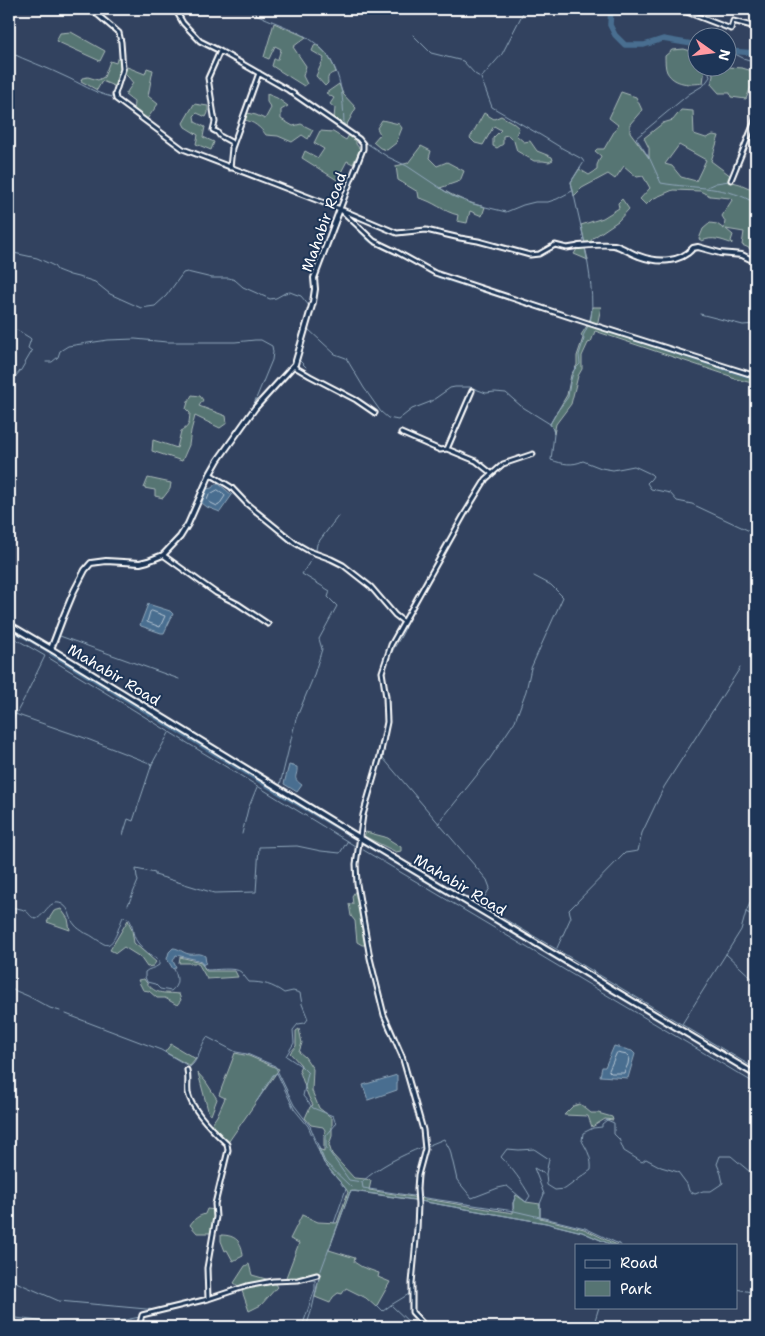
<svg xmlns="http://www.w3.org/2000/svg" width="765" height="1336" font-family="'Shantell Sans',sans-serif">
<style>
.green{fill:#567473;stroke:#aabab9;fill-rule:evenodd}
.water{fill:#486e90;stroke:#91a8bc}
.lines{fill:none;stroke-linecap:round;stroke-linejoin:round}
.shore{stroke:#b6c5d3;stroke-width:1}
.stream{stroke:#91a8bc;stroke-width:1}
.canal{stroke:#486e90;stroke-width:3}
.river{stroke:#486e90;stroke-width:5.5}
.minor-casing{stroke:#fff;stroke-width:7}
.tertiary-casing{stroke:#fff;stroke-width:8}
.minor{stroke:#1d3557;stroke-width:3}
.tertiary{stroke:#1d3557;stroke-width:4}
.labels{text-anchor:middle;stroke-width:4;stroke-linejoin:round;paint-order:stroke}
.street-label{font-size:15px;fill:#fff;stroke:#1d3557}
</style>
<rect width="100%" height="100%" fill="#32425f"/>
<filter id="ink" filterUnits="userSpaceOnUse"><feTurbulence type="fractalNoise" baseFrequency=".02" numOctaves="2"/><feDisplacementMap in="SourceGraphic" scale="10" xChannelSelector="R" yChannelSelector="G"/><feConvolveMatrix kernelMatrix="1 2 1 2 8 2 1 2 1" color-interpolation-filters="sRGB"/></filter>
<g filter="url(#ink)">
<path class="green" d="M274 23 306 37 293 47 306 66 303 76 307 84 304 86 272 66 274 59H278L281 49 275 46 269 59 264 57Z
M71 32 105 51 100 61 56 41 60 33Z
M315 44C327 52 331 59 336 72 329 74 327 76 328 83L325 86 316 76 324 58 312 51Z
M684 49 697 53 698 68H705L703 83C691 85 674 85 667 72 665 68 665 60 665 56L672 50Z
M117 59 121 60C122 69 121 80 114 86L102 81 97 90 81 81 82 78 88 77 98 80 104 77 110 61 116 63Z
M127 67 145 74 147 68 153 70 148 96 158 104 147 119C139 115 132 112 134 102L125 95 133 83 129 78 125 74Z
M728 67 742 68 756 72V86L751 87 746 99 731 97 730 93H719L711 84 713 76 712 68Z
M339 84 343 94 356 108 346 126 334 118 335 108 330 104 334 98 326 93Z
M621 92 636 97 642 110 630 124V132L649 158V148L644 138 663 123 673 120 681 110 693 111 694 134 706 138 713 135 719 136 711 161 731 176 729 181 740 184 756 191V251L742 245 744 232 726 229 733 235 731 241 733 244C722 240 712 236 702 241L699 239 703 229 710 223 717 224 724 229 725 221 722 216 732 200 730 198 710 196 700 191 673 190 652 199 646 205 640 199 650 188 643 176 637 177 624 166 615 179 608 174 582 188 574 196 571 182 579 169 589 175 597 170V165L601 156 595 151 597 149H604L618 125 609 118ZM679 145 706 160 696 181 681 177 672 166 665 164Z
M267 94 277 98 288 106 281 110V119L293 126 301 124 313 130 308 139 302 135 292 142 278 136 266 135C261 128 253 121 244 120L247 113 256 115 265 119 271 108 267 102Z
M194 104 208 106V113L206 117 197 113 194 116 195 122 205 127 203 137 214 142 211 150 196 144 198 135 185 127 183 123Z
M484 113 494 119 501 116 512 122 519 128 516 135 524 142 530 141 537 151 552 157 553 160 549 162 543 161H534L517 151 514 141 508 135 503 136V144L497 148 493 146V138L501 130 494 126 483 145 475 143 470 138Z
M382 120 399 124 402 128 396 143 387 150 380 148 373 142 380 134 377 128Z
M320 131 333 132 346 140 349 135 356 140V144L360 149 353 164 347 161 337 180 302 158 305 151 318 158 324 149 314 143Z
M421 146 431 151 429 158 437 166 447 162 464 171 460 181 440 188C454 197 469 203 485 207L482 216 470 211 467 223 457 221 458 215C444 212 433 201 419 198L418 192 398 180 396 166 408 163Z
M622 199 629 209 618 221 593 238 588 245 585 247 588 260 574 254 579 246 585 244 581 225 603 218 619 208 618 203Z
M592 307H601L597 326 756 376V384L732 378 730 376 595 331 591 342 588 343 582 356V369L578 376 571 404 556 424 554 434 553 429 550 424 567 395 571 375 577 365V356L583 338 581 335C587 326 592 319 592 307Z
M192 395 200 396 203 400 199 406 226 416 227 423 220 428 195 416 191 431 189 445 182 461 152 451 153 440 177 448 181 431C190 427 189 422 190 413L186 409 188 402Z
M148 478 171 483 170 489 163 498 155 496V490L144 488Z
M366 832 385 837 401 847V851L396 852 364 836Z
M356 890 366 945H362L357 942 355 921 351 916 349 904H353L352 896Z
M61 909 68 919 70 930 47 922 54 911Z
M128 920 132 930 134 943 156 962 153 966 147 967 140 957 124 947 116 953 110 950Z
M180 957 201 962 206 971H235L238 977 207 979 198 963H179Z
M144 979C155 996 162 992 179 994L181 1000 177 1005 165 998H157L149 991 143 990 138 980Z
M299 1029 302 1043 299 1052 305 1057 313 1069 312 1091 319 1108 332 1118V1136L329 1145 332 1154 354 1178 366 1179 371 1181 369 1190 513 1213V1203L516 1195 526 1202 540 1204V1218L584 1229 617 1245H612L582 1232 546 1223 420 1201 352 1191 350 1192 329 1250 355 1258 354 1262 362 1267 379 1273 378 1277 390 1282 376 1307 366 1298 346 1288 342 1294 338 1293 333 1297 330 1303 315 1297 320 1274C310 1279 297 1280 285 1280L299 1243 290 1239 302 1215 318 1222 337 1223 348 1192 346 1189 324 1163 318 1149 324 1151V1137L325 1130 323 1127 311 1125 305 1118 310 1107 313 1105C306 1094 304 1082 299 1070L301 1065 290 1053 296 1046V1031Z
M171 1044 196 1059 190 1066 165 1052Z
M235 1053 249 1056 279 1069 227 1144 210 1126 217 1116 225 1098 219 1095Z
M198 1073 206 1082 217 1099 211 1115 209 1114Z
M580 1104 591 1113H598L612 1117 613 1120 605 1119 592 1127 588 1116 564 1115 573 1106Z
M207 1209 216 1210 213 1235 210 1233H197L190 1225C194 1219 198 1216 205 1214Z
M221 1235C235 1235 242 1241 243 1256L233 1261 227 1250 225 1251 221 1241Z
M249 1264 252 1275 273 1281 277 1287 261 1305 249 1311 241 1288 234 1283 245 1266Z"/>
<path class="water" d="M215 484H219L232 495 220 512 207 507 202 503 205 491 206 489 212 488Z
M148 604 170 611 173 614 164 633H161L141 626 140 625Z
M289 765 297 767C298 777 291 777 302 785L297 792 284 784Z
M173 948C179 948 183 953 189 954 196 955 199 952 205 956L206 963 202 965 201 961 198 960 176 955 173 961 176 967 173 969 167 959 169 952Z
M614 1046 632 1051 635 1054 628 1078 600 1076 602 1067H605Z
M397 1075V1090L368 1100 363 1085Z"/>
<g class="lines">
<path class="shore" d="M218 490 224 494 225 496 219 505 217 506 209 502 207 500 209 495Z
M152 611 165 616 160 627 147 622 150 612Z
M617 1053 627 1055 629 1057 628 1064 624 1073H611L609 1071Z"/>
<path class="stream" d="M247 9C265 20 285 25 303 35 340 55 343 88 344 125L365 142
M525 9 502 54 481 78 492 107 542 136 560 147 582 159 584 162 571 182 585 244
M413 35 431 53 463 61 475 74 480 77
M729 51 743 58 756 62
M9 52C27 61 46 67 64 76 80 83 94 93 112 97L114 98
M708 68 710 77 704 85 689 94 636 138 650 159 661 183C693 189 729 185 756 204
M755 114 756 109
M169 140 181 150 207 161
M368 144 388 157 407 166 452 196 473 204 498 210 506 212 523 205 535 202H548L557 199 572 191
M211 162 335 209
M707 187 716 183 729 181 731 176
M585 248C589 268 595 303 590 323
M9 252 37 258 48 263 54 266 57 270 70 275 86 279 95 282 110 294 141 308 155 306 166 296 183 273 187 272 212 278H229L235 280 243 287 270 299 276 298 285 293 290 292 295 294 301 296 310 307
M313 310 308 329 335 354 346 358 364 388 381 412 388 418 398 420 412 409 430 402 450 388 455 387H470L486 393 495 392 506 393 521 406 550 424 553 429 554 434 551 460C563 464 572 466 583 461L601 468 613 470 634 466 651 474 653 476 651 479 647 483 651 489 670 493 677 501 692 504 756 534
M700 314 743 325 756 324
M590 320 594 323 710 360
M298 361 299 360 306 367
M46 362H52L58 357 60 351 68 346 108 340 135 339 167 342H235L255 340H261L272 346 273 352 272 360 253 406 224 446 211 469
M9 384 21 370 32 351 28 348 31 339 30 338 17 330
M550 424 556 413 568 397 570 383 574 370 580 364 579 355 584 339 583 336 589 324
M237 436 254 413 285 377
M213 473 221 459
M211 479C224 484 234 493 244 503
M196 501 206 479
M249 507 287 541 304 551 313 555
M179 535 189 516
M316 550 317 544 339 515
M111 559 131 561
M135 561C158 556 161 554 177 537
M80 575 84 567 89 562
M9 622 16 625 50 645
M9 635 45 656 26 695
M57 635 179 679
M49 644 68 601
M54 648 358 834
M49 658 355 846
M388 702C389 692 383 681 385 671 387 655 399 643 405 628
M9 712 82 737 152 764
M388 726 383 758 487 880 490 888 480 905
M9 727 25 697
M280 785 296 719 313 678 322 649 319 639 337 606 328 597 330 591 302 574 314 555
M438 824 489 760 515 721 526 691 531 668 563 597 551 585 534 576
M242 834 248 809 257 787
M123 835 128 819 133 821 152 764 169 733
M362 836 556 949 756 1069
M360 848 756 1084
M128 905 138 881 137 878 136 869 155 873V875L214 893 256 892 259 847 297 846 321 851 340 853 347 842
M9 907C14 908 21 908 26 911 30 914 30 917 36 919 45 916 49 898 62 904 71 909 69 919 75 925 77 928 81 930 85 933
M746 912 756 917
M86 933C93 936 98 941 104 944 114 949 119 925 123 917L128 918C135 925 130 933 138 943 142 947 145 951 149 955 152 957 158 957 159 961 159 963 159 964 159 965 154 969 149 968 145 972V977L147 982 155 984 160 989 171 991C179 985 178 977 174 969
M557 948 571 917 569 910 625 853 638 851 642 833 664 787 740 668
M726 954 756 982
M202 963 203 966 207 970C214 970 236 967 241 972 244 975 246 979 249 982 263 982 273 985 284 993L293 991 300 993 302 1004 308 1019 305 1023 298 1024 293 1030 294 1043 286 1056 301 1066 308 1073 303 1096 313 1108 333 1116 336 1124 326 1136V1147L349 1180 362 1182C379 1166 401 1156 422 1147
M9 988 28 996 50 1008 60 1011
M66 1014 161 1050 190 1067C199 1060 200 1046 207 1037L236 1052 247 1054 275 1066 294 1105 310 1126 325 1162 351 1187
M682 1024 741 930 746 912 756 890
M257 1101 273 1075 277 1073 294 1109 308 1126 324 1163 346 1189 334 1223
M427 1146 444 1139 450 1150 457 1180 472 1198 498 1188 507 1186 526 1202 530 1196C522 1182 513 1169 501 1157L507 1149 519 1150 534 1149 549 1159 546 1174 547 1185 555 1190 565 1189 591 1170C592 1159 588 1151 582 1141L583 1133 593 1128 602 1127V1124L607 1120 614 1123V1134L619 1139 624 1151 642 1162 646 1159 661 1167 678 1172 687 1184 689 1191 695 1194 703 1191H711L723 1183 721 1174 717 1164 720 1156H731L756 1177
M362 1182 363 1188 413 1196 415 1194 416 1182
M419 1185 421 1175
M419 1191V1197L514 1211 540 1217 585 1228 621 1245
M420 1201 546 1223 582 1232 612 1245
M514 1210 513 1203 516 1195
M540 1216V1204L544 1194 534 1168 545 1174
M9 1279 59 1301 157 1310
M299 1281 315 1280V1289L302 1327
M262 1285 295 1282
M736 1289 756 1293
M377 1305 383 1311 391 1305 412 1325H422L424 1327
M391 1305 409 1294
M410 1311 409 1293 411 1278
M149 1315 209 1301 222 1296
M412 1315 421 1325
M9 1317 82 1327
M9 1327H13
M95 1327 100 1325 140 1317
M306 1327 312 1309 320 1273 350 1192 355 1191 416 1200
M593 1327 599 1307"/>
<path class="canal" d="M341 212 370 241 407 259
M434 274 439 277 544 310
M610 332 756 379
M9 629 14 631 48 651
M51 654 278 793 358 840
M361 842 756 1078"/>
<path class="river" d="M611 9 610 25 615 35 625 45H644L663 39 698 45
M728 51 756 53"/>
<defs>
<path id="minor" d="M91 9 119 33 121 42 123 69 115 94 116 99 183 149 340 209 397 233 426 230 460 238 478 241 530 255 539 254 555 245 567 248 579 246
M175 9 183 23 200 41 220 51 288 90 359 139 363 144V149L340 209
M679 9 731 29 733 21 756 27
M220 51 208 78 215 122 213 130 217 132 220 136 231 142 232 148
M230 168 232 148 259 73
M731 180 754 123 756 114
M342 211 374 241 395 251 435 273 597 326 756 376
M293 366 310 376 356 400 375 413
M401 433 440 450 447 449 476 461 491 473
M447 449 472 391
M210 474 231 487 247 504 295 543 309 551 331 559 343 565 371 587 395 615 404 622
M163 555 216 593 238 604 268 624
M187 1070C189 1079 187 1085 188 1093 192 1110 214 1132 227 1144L228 1150 215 1204 216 1217 207 1268 208 1299
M139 1327 142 1315 208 1299 247 1286 273 1281 298 1280 317 1275
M426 1327 412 1312V1283L417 1229 418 1204 417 1189 418 1175 425 1149 423 1130 402 1056 384 1015 370 958 357 884 356 864 363 815 380 756 387 722 386 697 382 672 391 645 465 513 486 479 503 464 533 454"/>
<path id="tertiary" d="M340 209 314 278 315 289 313 302 295 364 255 408 218 460 210 474 188 524 180 537 163 555 148 561 140 563 106 561 91 563 85 570 74 591 62 620 51 649 360 838 756 1075
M579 246C590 245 603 244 614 245 623 247 631 254 639 256 658 263 680 263 693 248L698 247 720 253 742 255 756 262
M9 625 12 626 51 649"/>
</defs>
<use href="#minor" class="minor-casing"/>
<use href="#tertiary" class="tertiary-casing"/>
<use href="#minor" class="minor"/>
<use href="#tertiary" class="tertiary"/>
</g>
</g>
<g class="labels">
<g class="street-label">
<text transform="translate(324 222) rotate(-70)" y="5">Mahabir Road</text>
<text transform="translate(114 675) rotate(31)" y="5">Mahabir Road</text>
<text transform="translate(460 885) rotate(31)" y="5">Mahabir Road</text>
</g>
</g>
<rect width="765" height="1336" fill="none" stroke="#1d3557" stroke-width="30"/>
<rect x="15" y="15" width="735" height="1306" fill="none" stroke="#fff" stroke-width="2" filter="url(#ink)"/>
<rect x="575" y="1244" width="162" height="65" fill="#1d3557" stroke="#77869a"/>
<rect x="585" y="1260" width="25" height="8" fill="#1d3557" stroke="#77869a"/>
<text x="620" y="1268" font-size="15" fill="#ffffff">Road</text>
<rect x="585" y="1281" width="25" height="15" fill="#567473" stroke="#77869a"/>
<text x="620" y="1294" font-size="15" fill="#ffffff">Park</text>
<g transform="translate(712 52) rotate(104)"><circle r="24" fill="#1d3557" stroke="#77869a"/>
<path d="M0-4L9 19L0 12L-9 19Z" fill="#ff9aa2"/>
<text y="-8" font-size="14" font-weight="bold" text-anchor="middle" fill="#ffffff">N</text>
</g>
</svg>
